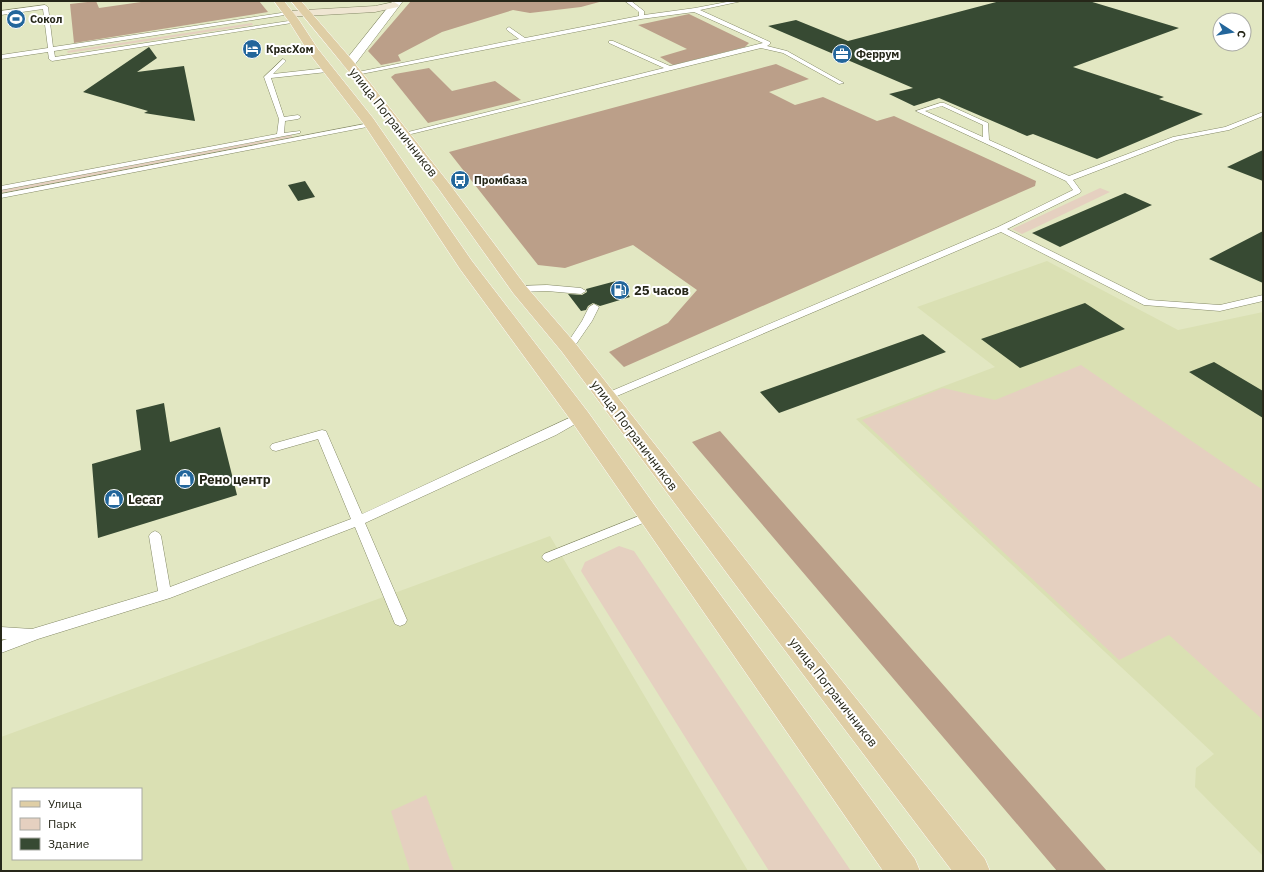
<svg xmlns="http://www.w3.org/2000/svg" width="1264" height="872" font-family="'IBM Plex Sans',sans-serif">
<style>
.built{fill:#dae0b3;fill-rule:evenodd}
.green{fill:#e5d0c0}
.forest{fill:#bb9f89}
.building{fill:#374a33}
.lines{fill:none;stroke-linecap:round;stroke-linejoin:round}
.lane-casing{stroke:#858a67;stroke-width:1}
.street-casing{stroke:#858a67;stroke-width:1}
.secondary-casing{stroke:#858a67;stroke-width:1}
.primary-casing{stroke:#fff;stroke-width:1}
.lane{fill:#fff;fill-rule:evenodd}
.street{fill:#fff;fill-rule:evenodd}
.secondary{fill:#efe6d2;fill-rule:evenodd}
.primary{fill:#dfcea5;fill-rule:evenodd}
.labels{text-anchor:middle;stroke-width:4;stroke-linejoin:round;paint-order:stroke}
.far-poi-label{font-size:11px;font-weight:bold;fill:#262719;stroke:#fff;text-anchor:start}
.street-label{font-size:13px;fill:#262719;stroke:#fff}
.poi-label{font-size:13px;font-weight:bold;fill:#262719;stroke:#fff;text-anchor:start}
</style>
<rect width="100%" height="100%" fill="#e2e7c2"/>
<path class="built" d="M1047 261 1178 330 1263 312V856L1195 787 1196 768 1214 754 856 419 995 367 917 307Z
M550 536 748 871H1V737ZM13 789H141V859H13Z"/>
<path class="green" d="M252 23 253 25 68 53 67 51Z
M292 135V137L1 193V190Z
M1100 188 1110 192 1022 234 1012 229Z
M1081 365 1263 490V720L1169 635 1119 660 862 420 943 388 995 400Z
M619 546 634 551 851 871H769L581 571 585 562Z
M426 795 454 871H410L391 811Z"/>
<path class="forest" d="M96 1 99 8 148 1H259L268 12 74 43 70 4Z
M411 1H603L581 7 530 13 513 10 442 32 398 55 401 61 381 65 368 51Z
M689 14 749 43 745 47 673 65 660 57 687 49 638 25Z
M776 64 809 79 769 92 795 105 823 97 877 121 894 116 1036 181 1035 186 624 367 609 352 668 323 697 290 633 245 565 268 538 265 449 152Z
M429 68 452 91 495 81 521 100 428 123 391 77 395 74Z
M720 431 1107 871H1057L692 442Z"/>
<path class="building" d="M1000 1H1089L1179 28 1073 67 1164 97 1159 99 1203 114 1097 159 1033 134 1027 136 939 98 914 106 889 94 913 88 768 26 796 20 848 41Z
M149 47 157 58 137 72 184 66 195 121 144 113 148 111 83 92Z
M1263 150V181L1227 167Z
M305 181 315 197 298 201 288 185Z
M1125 193 1152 205 1060 247 1032 233Z
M1263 231V283L1209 259Z
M616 281 630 297 600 306 593 303 588 306 586 310 581 311 568 294 582 295 587 292 586 289Z
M1085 303 1125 329 1020 368 981 339Z
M923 334 946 352 779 413 760 392Z
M1214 362 1263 391V418L1189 372Z
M164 403 170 442 220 427 237 495 98 538 92 464 141 450 136 410Z"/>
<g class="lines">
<defs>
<path id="lane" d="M625 1H631L644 11V15L695 8 732 1H742L700 10 770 42V44L767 46 787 51 844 83 839 84 783 53 761 48 403 136 400 134 664 68 609 43V41H613L670 66 763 43 694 12 641 19 356 75 353 73 519 39 507 30 506 29 509 27 525 38 639 16V12Z
M45 5 48 7 53 47 288 12 291 14 54 51 55 57 295 20 298 22 52 61 49 59 48 52 1 59V55L48 48 43 9 1 15V11Z
M283 59 286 61 273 74 327 68 330 70 327 72 271 78 284 117 298 115 301 117 298 119 285 121 284 133 300 131V133L1 190V186L277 134 279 119 264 77Z
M940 103H944L988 123 989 140 1069 176 1173 137 1225 127 1263 112V116L1229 130 1177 140 1073 180 1081 191 1080 193 1007 229 1149 300 1220 305 1263 295V301L1220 311 1144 305 1001 232 610 399H602L601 397 602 395 998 227 1073 190 1066 181 916 111ZM942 106 983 125V137L925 111Z
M370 123 373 125 372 126 1 198V194Z
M547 285 581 288 586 291 581 294 547 291 519 292 515 289 519 286Z
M594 304 599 307 592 321 572 350H566L564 348 582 321 589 307Z
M580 413 584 415 585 417 584 419 556 435 365 523 407 620 405 624 400 626 395 624 355 527 170 598 38 639 1 653V641L7 639H1V627L32 629 158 591 149 536 151 533 155 531 159 533 161 536 170 587 351 519 318 439 276 451 272 450 270 447 272 444 322 430 326 431 362 514Z
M649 512 653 513 655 516 653 519 552 560 548 562 544 560 542 557 544 554Z"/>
<path id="street" d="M393 1H403L353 67H345L343 64 345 61Z"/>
<path id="secondary" d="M394 2 399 5 398 7 375 12 288 17 283 14 288 11 375 6Z"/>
<path id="primary" d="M274 1H284L299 20 318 49 373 118 472 261 588 412 658 510 915 859 920 871H883L572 422 460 269 363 123 309 53 290 23Z
M291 1H301L353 61 448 182 525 285 576 344 770 591 985 859 990 871H952L752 607 562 352 513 293 438 188 345 67Z"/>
</defs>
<use href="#lane" class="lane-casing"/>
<use href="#street" class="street-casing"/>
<use href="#secondary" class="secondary-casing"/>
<use href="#primary" class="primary-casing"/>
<use href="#lane" class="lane"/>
<use href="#street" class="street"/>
<use href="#secondary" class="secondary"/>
<use href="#primary" class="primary"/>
</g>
<defs>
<symbol id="stadium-disc" viewBox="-11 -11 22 22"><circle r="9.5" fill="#23669b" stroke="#fff"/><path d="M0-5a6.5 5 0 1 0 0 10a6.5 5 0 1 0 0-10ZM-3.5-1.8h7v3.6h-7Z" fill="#fff"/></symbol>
<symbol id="hotel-disc" viewBox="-11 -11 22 22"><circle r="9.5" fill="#23669b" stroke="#fff"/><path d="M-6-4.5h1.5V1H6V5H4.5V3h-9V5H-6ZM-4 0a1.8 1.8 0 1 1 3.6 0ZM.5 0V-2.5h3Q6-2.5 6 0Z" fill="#fff"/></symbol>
<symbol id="office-disc" viewBox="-11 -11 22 22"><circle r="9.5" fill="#23669b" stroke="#fff"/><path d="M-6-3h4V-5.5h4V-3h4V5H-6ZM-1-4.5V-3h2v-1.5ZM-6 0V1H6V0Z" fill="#fff"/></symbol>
<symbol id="bus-disc" viewBox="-11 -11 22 22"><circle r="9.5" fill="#23669b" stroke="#fff"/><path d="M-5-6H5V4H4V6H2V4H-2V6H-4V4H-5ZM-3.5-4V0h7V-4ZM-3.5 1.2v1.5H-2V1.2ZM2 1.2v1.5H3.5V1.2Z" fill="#fff"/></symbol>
<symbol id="fuel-disc" viewBox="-11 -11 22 22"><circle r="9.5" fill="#23669b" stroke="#fff"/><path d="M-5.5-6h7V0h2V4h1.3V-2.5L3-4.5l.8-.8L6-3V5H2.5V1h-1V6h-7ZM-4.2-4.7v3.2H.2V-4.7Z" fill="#fff"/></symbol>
<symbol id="shop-disc" viewBox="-11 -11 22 22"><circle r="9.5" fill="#23669b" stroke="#fff"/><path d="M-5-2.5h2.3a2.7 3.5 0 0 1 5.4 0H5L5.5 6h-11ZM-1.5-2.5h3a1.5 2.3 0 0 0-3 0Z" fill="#fff"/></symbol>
</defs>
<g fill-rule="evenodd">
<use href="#stadium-disc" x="5" y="8" width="22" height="22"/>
<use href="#hotel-disc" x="241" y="38" width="22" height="22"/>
<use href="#office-disc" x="831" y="43" width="22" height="22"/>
<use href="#bus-disc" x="449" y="169" width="22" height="22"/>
<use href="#fuel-disc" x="609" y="279" width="22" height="22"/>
<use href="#shop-disc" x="174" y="468" width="22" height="22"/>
<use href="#shop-disc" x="103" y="488" width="22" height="22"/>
</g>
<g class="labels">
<g class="far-poi-label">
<text x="30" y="23">Сокол</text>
<text x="266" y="53">КрасХом</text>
<text x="856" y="58">Феррум</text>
<text x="474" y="184">Промбаза</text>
</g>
<g class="street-label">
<text transform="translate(394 122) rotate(52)" y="5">улица Пограничников</text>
<text transform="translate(635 435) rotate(53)" y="5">улица Пограничников</text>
<text transform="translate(834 692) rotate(52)" y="5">улица Пограничников</text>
</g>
<g class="poi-label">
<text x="634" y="295">25 часов</text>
<text x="199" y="484">Рено центр</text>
<text x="128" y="504">Lecar</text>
</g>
</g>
<rect width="1264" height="872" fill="none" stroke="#262719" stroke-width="4"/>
<rect x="12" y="788" width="130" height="72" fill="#ffffff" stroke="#a8a9a3"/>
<rect x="20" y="801" width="20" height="6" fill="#dfcea5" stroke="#a8a9a3"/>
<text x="48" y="808" font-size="12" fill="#262719">Улица</text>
<rect x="20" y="818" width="20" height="12" fill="#e5d0c0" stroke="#a8a9a3"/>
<text x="48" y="828" font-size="12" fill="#262719">Парк</text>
<rect x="20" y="838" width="20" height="12" fill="#374a33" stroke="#a8a9a3"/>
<text x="48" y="848" font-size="12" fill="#262719">Здание</text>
<g transform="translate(1232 32) rotate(102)"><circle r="19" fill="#ffffff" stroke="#a8a9a3"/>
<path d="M0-3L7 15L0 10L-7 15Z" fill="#23669b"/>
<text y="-6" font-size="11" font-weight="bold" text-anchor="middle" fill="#262719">С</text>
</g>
</svg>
